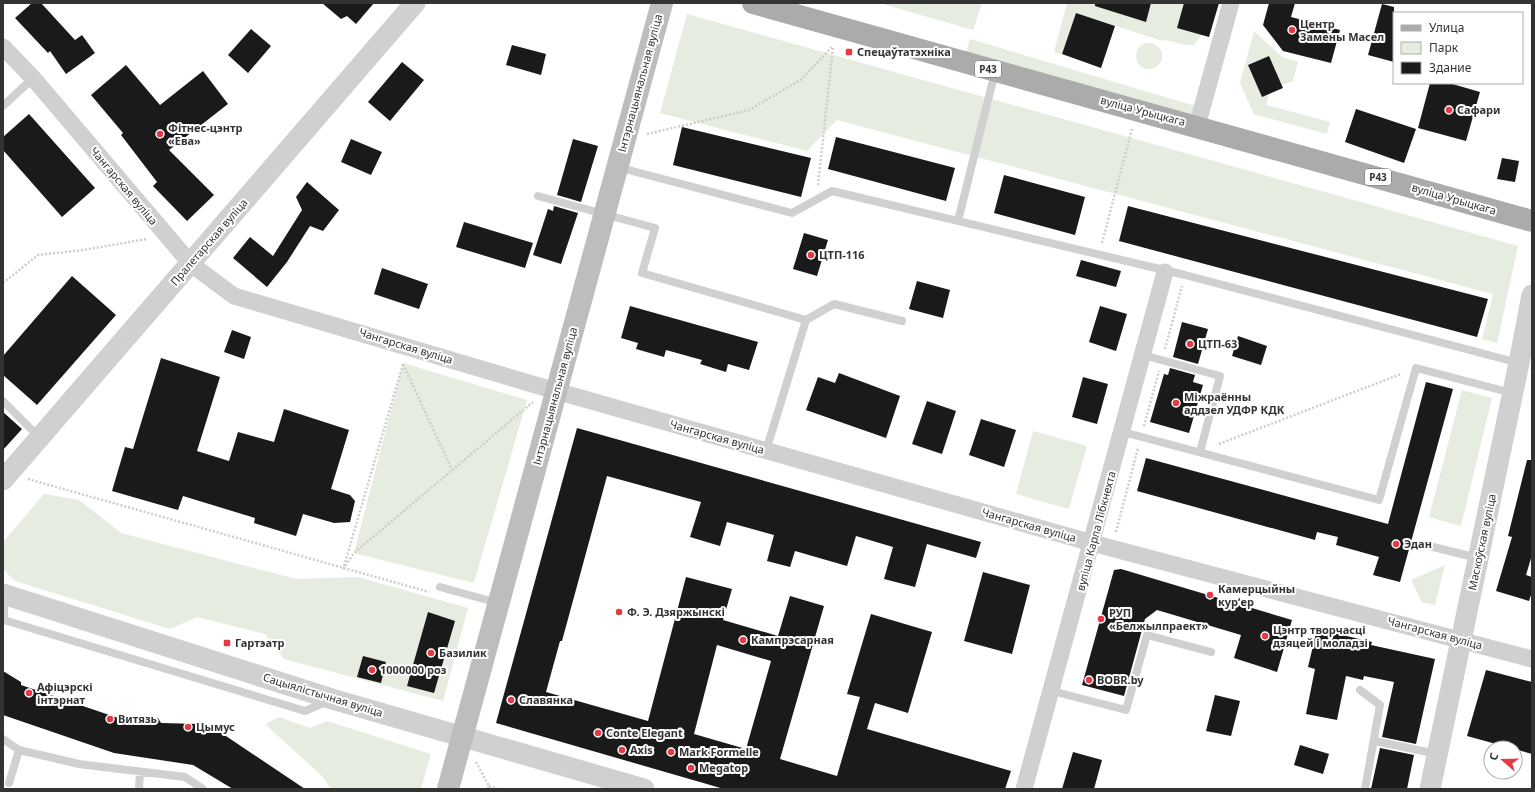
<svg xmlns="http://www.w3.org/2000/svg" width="1535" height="792" font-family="'Noto Sans',sans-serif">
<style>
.green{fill:#e6ecdf}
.building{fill:#1a1a1a;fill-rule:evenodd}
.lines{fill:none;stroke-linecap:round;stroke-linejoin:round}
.path{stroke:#cdcdcd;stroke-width:2.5;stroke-dasharray:2 2;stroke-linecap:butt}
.service{stroke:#d0d0d0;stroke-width:8}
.minor{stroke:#d0d0d0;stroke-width:17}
.tertiary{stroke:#d0d0d0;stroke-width:21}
.secondary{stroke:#bdbdbd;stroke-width:22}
.primary{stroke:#ababab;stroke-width:22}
.poi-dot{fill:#e63946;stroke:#fff;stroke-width:1.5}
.labels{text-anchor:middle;stroke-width:4;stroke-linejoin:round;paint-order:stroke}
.shield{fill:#fff;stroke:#707070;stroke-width:1}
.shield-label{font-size:10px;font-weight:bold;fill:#333}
.poi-label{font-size:11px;font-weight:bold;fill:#333;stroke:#fff;text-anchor:start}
.street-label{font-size:11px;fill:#333;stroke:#fff}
</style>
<rect width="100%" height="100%" fill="#fff"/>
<path class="green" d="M879 3H982L973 30Z
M1067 3H1184L1201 35 1194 45C1182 46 1172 40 1159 40L1076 13 1062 54 1054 52Z
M687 14 1518 246 1497 343 1482 339 1493 294 837 120 807 151 660 113Z
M1254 31 1282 57 1298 62 1293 81 1282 85 1269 56 1248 65 1262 97 1269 94 1266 105 1330 122 1327 134 1254 114 1240 83Z
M970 39 1202 108 1197 126 963 62Z
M1136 56a13 13 0 1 1 26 0a13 13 0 1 1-26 0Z
M403 363 527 400 474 583 354 553Z
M1462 390 1492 398 1461 526 1429 517Z
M1033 431 1087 446 1069 509 1016 494Z
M44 494 79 500 121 533 296 579 358 577 468 608 443 701 284 659 265 634 197 617 170 629 15 581 3 569V542Z
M1445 565 1435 605 1422 602 1411 580Z
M279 717 310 728 327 721 431 754 421 789H331L323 777 265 724Z"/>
<path class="building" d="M32 3H41L75 40 82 35 95 53 66 74 50 51 48 53 15 18Z
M322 3H374L356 24 347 16 341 19Z
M1095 3H1151L1146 22 1095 6Z
M1184 3H1219L1209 37 1177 28Z
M1269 3H1295L1291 17 1340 30 1331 63 1283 51 1263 25Z
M1382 4 1394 7V62L1368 55Z
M1076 13 1115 26 1101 68 1062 54Z
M251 29 271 46 248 73 228 55Z
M512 45 546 54 541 75 506 65Z
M1269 56 1283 88 1262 97 1248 65Z
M402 62 424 80 390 121 368 102Z
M126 65 160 105 203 71 228 104 169 150 214 195 187 221 153 186 157 182 121 135 123 133 91 95Z
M1430 83H1449L1480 92 1466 141 1418 128Z
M1356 109 1416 129 1404 163 1345 142Z
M29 114 95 188 62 217 3 150V137Z
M682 127 811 158 801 197 673 165Z
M836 137 955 168 946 201 828 169Z
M351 139 382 152 371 175 341 162Z
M573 139 598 146 581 202 557 195Z
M1502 158 1519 161 1515 182 1497 179Z
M1004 175 1085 197 1075 235 994 213Z
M307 182 339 210 323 231 310 226 287 262 267 287 233 258 250 237 273 256 302 210 296 197Z
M554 206 578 213 561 264 533 255 548 209 553 211Z
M1128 206 1488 299 1477 337 1119 241Z
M464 222 533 243 525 268 456 247Z
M804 233 828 240 817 276 793 269Z
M1081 260 1121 271 1116 287 1076 276Z
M382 268 428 284 419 309 374 294Z
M72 276 116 315 37 405 3 375V356Z
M917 281 950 290 943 318 909 309Z
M630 306 758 342 749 370 728 364 726 372 700 364 702 360 666 350 664 357 636 349 638 343 621 338Z
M1100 306 1127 314 1116 351 1089 342Z
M1182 322 1208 329 1198 364 1173 357Z
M232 330 251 337 244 359 224 352Z
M1238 336 1267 346 1261 365 1232 356Z
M161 358 220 377 197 451 229 461 238 432 274 442 284 409 349 430 331 489 350 495 355 501 350 522 334 523 303 514 296 536 254 523 255 518 183 496 178 510 112 491 125 447 133 449Z
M1170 368 1195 375 1193 382 1203 385 1189 433 1150 422 1164 374 1168 375Z
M839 373 900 396 886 438 806 410 818 377 835 383Z
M1083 377 1108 384 1097 424 1072 417Z
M1426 382 1453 389 1400 582 1373 575 1379 557 1336 545 1338 537 1317 532 1315 540 1137 491 1146 458 1388 524Z
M927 401 956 411 942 454 912 444Z
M3 412 22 429 3 450Z
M981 419 1016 430 1004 467 969 455Z
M577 428 981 542 976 558 927 544 915 587 884 579 893 547 856 536 847 566 795 551 790 567 767 561 774 535 727 522 720 546 690 537 701 502 607 476 562 641H560L546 692 648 721 686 577 732 589 723 620 778 636 790 596 824 606 780 759 837 776 860 697 847 694 871 614 932 632 908 713 875 703 867 729 1011 771 1005 789H724L496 723ZM717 645 771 661 746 749 694 734Z
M1527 460H1532V555L1526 575 1532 577V592L1529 601 1496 591 1512 537 1508 536Z
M1121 569 1292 620 1277 672 1234 658 1241 635 1157 610 1145 619 1124 696 1082 685 1114 570Z
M983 572 1030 585 1012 654 964 641Z
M428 612 455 621 434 693 407 686Z
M1317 629 1372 642 1371 645 1435 659 1416 744 1382 737 1394 682 1364 676 1363 680 1346 676 1337 720 1306 714 1315 669 1308 667Z
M363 656 386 662 381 683 357 677Z
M1486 670 1532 682V754L1467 736Z
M3 671 21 682V685L130 722 133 716 158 718 161 723 200 724 223 734 305 789H233L193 765 114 753 3 715Z
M1215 695 1240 701 1231 736 1206 731Z
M1300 745 1329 754 1323 774 1294 765Z
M1380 748 1414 755 1407 789H1371Z
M1073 752 1102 760 1094 789H1062Z"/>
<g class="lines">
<path class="path" d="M647 134 749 110 802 79 833 46
M818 185 833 47
M1102 243 1132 129
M3 283 38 255 83 250 147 239
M1165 349 1182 286
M403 364 452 470
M1144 426 1159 371
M1219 444 1401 374
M28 479 429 592
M1116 532 1138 448
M344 566 403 364
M343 569 354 553 533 402
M476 762 489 786 488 789
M489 786 498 789"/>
<path class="service" d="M3 106 33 78
M617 167 792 213 832 191 1185 275 1519 363
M538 196 655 228 642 273 806 320 834 304 902 321
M958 221 995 72
M1143 355 1220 376 1200 452
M3 401 39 437
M1123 432 1379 500 1416 368 1512 393
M766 451 806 320
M1425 545 1478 558
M440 587 498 603
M4 595V620L305 711 328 701
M1360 690 1380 705 1365 789
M1052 691 1126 710 1147 635 1211 652
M3 739 19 750 79 764 185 777 203 789
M1375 741 1437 754
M9 783 19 750
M139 789 140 772"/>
<path class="minor" d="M3 47 33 78 191 264 234 296 556 391 1092 543 1532 659
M1197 126 1231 3
M1024 789 1165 272"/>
<path class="tertiary" d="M3 480 415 3
M3 594 332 699 644 789
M1430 789 1519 363 1532 295"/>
<path class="secondary" d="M448 789 662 3"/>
<path class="primary" d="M753 3 1532 221"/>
</g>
<g class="poi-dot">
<circle cx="1292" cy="30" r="4"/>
<rect x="845" y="48" width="8" height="8" rx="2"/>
<circle cx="1449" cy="110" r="4"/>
<circle cx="160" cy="134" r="4"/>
<circle cx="811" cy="255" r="4"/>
<circle cx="1190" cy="344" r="4"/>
<circle cx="1176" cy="403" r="4"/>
<circle cx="1396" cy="544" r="4"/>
<circle cx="1210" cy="595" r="4"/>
<circle cx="619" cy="612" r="4"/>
<circle cx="1101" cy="619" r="4"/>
<circle cx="1265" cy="636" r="4"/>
<circle cx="743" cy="640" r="4"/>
<rect x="223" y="639" width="8" height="8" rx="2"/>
<circle cx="431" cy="653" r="4"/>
<circle cx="372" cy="670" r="4"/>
<circle cx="1089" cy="680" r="4"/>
<circle cx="29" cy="693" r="4"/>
<circle cx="511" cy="700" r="4"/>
<circle cx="110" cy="719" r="4"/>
<circle cx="188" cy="727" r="4"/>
<circle cx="598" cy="733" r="4"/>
<circle cx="622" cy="750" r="4"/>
<circle cx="671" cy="752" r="4"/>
<circle cx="691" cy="768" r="4"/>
</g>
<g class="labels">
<g class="shield">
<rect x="975" y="61" width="26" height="16" rx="3"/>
<rect x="1365" y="169" width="26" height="16" rx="3"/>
</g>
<g class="shield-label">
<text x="988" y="73">Р43</text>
<text x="1378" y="181">Р43</text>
</g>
<g class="poi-label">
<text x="1300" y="28">Центр<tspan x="1300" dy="13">Замены Масел</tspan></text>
<text x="857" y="56">Спецаўтатэхніка</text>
<text x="1457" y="114">Сафари</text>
<text x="168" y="132">Фітнес-цэнтр<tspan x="168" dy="13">«Ева»</tspan></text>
<text x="819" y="259">ЦТП-116</text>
<text x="1198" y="348">ЦТП-63</text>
<text x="1184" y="401">Міжраённы<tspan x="1184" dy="13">аддзел УДФР КДК</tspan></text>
<text x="1404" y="548">Эдан</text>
<text x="1218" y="593">Камерцыйны<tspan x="1218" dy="13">курʼер</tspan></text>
<text x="627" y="616">Ф. Э. Дзяржынскі</text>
<text x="1109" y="617">РУП<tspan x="1109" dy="13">«Белжылпраект»</tspan></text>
<text x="1273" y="634">Цэнтр творчасці<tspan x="1273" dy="13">дзяцей і моладзі</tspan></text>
<text x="751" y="644">Кампрэсарная</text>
<text x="235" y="647">Гартэатр</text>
<text x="439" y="657">Базилик</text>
<text x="380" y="674">1000000 роз</text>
<text x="1097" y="684">BOBR.by</text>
<text x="37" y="691">Афіцэрскі<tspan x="37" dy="13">інтэрнат</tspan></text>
<text x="519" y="704">Славянка</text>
<text x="118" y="723">Витязь</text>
<text x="196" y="731">Цымус</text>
<text x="606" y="737">Conte Elegant</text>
<text x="630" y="754">Axis</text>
<text x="679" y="756">Mark Formelle</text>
<text x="699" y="772">Megatop</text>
</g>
<g class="street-label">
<text transform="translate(640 83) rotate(-75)" y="4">Інтэрнацыянальная вуліца</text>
<text transform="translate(1143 111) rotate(15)" y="4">вуліца Урыцкага</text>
<text transform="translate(124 186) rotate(50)" y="4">Чангарская вуліца</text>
<text transform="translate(1454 199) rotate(16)" y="4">вуліца Урыцкага</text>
<text transform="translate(209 242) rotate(-49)" y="4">Пралетарская вуліца</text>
<text transform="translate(406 346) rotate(17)" y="4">Чангарская вуліца</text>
<text transform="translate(555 396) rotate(-75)" y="4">Інтэрнацыянальная вуліца</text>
<text transform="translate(717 437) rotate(16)" y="4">Чангарская вуліца</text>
<text transform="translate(1029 525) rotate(16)" y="4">Чангарская вуліца</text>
<text transform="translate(1096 531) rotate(-75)" y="4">вуліца Карла Лібкнехта</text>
<text transform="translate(1482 542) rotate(-78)" y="4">Маскоўская вуліца</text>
<text transform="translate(1435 633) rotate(15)" y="4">Чангарская вуліца</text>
<text transform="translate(323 695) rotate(17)" y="4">Сацыялістычная вуліца</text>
</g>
</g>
<rect width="1535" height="792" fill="none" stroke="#333333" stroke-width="8"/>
<rect x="1393" y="12" width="130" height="72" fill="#ffffff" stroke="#adadad"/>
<rect x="1401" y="25" width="20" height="6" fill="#ababab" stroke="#adadad"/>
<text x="1429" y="32" font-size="12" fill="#333333">Улица</text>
<rect x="1401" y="42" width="20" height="12" fill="#e6ecdf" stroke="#adadad"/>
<text x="1429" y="52" font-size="12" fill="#333333">Парк</text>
<rect x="1401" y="62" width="20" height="12" fill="#1a1a1a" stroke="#adadad"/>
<text x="1429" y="72" font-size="12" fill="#333333">Здание</text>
<g transform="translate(1503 760) rotate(290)"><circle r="19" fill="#ffffff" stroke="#adadad"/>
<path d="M0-3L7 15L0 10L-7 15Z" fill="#e63946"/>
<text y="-6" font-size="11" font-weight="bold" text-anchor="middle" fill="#333333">С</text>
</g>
</svg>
